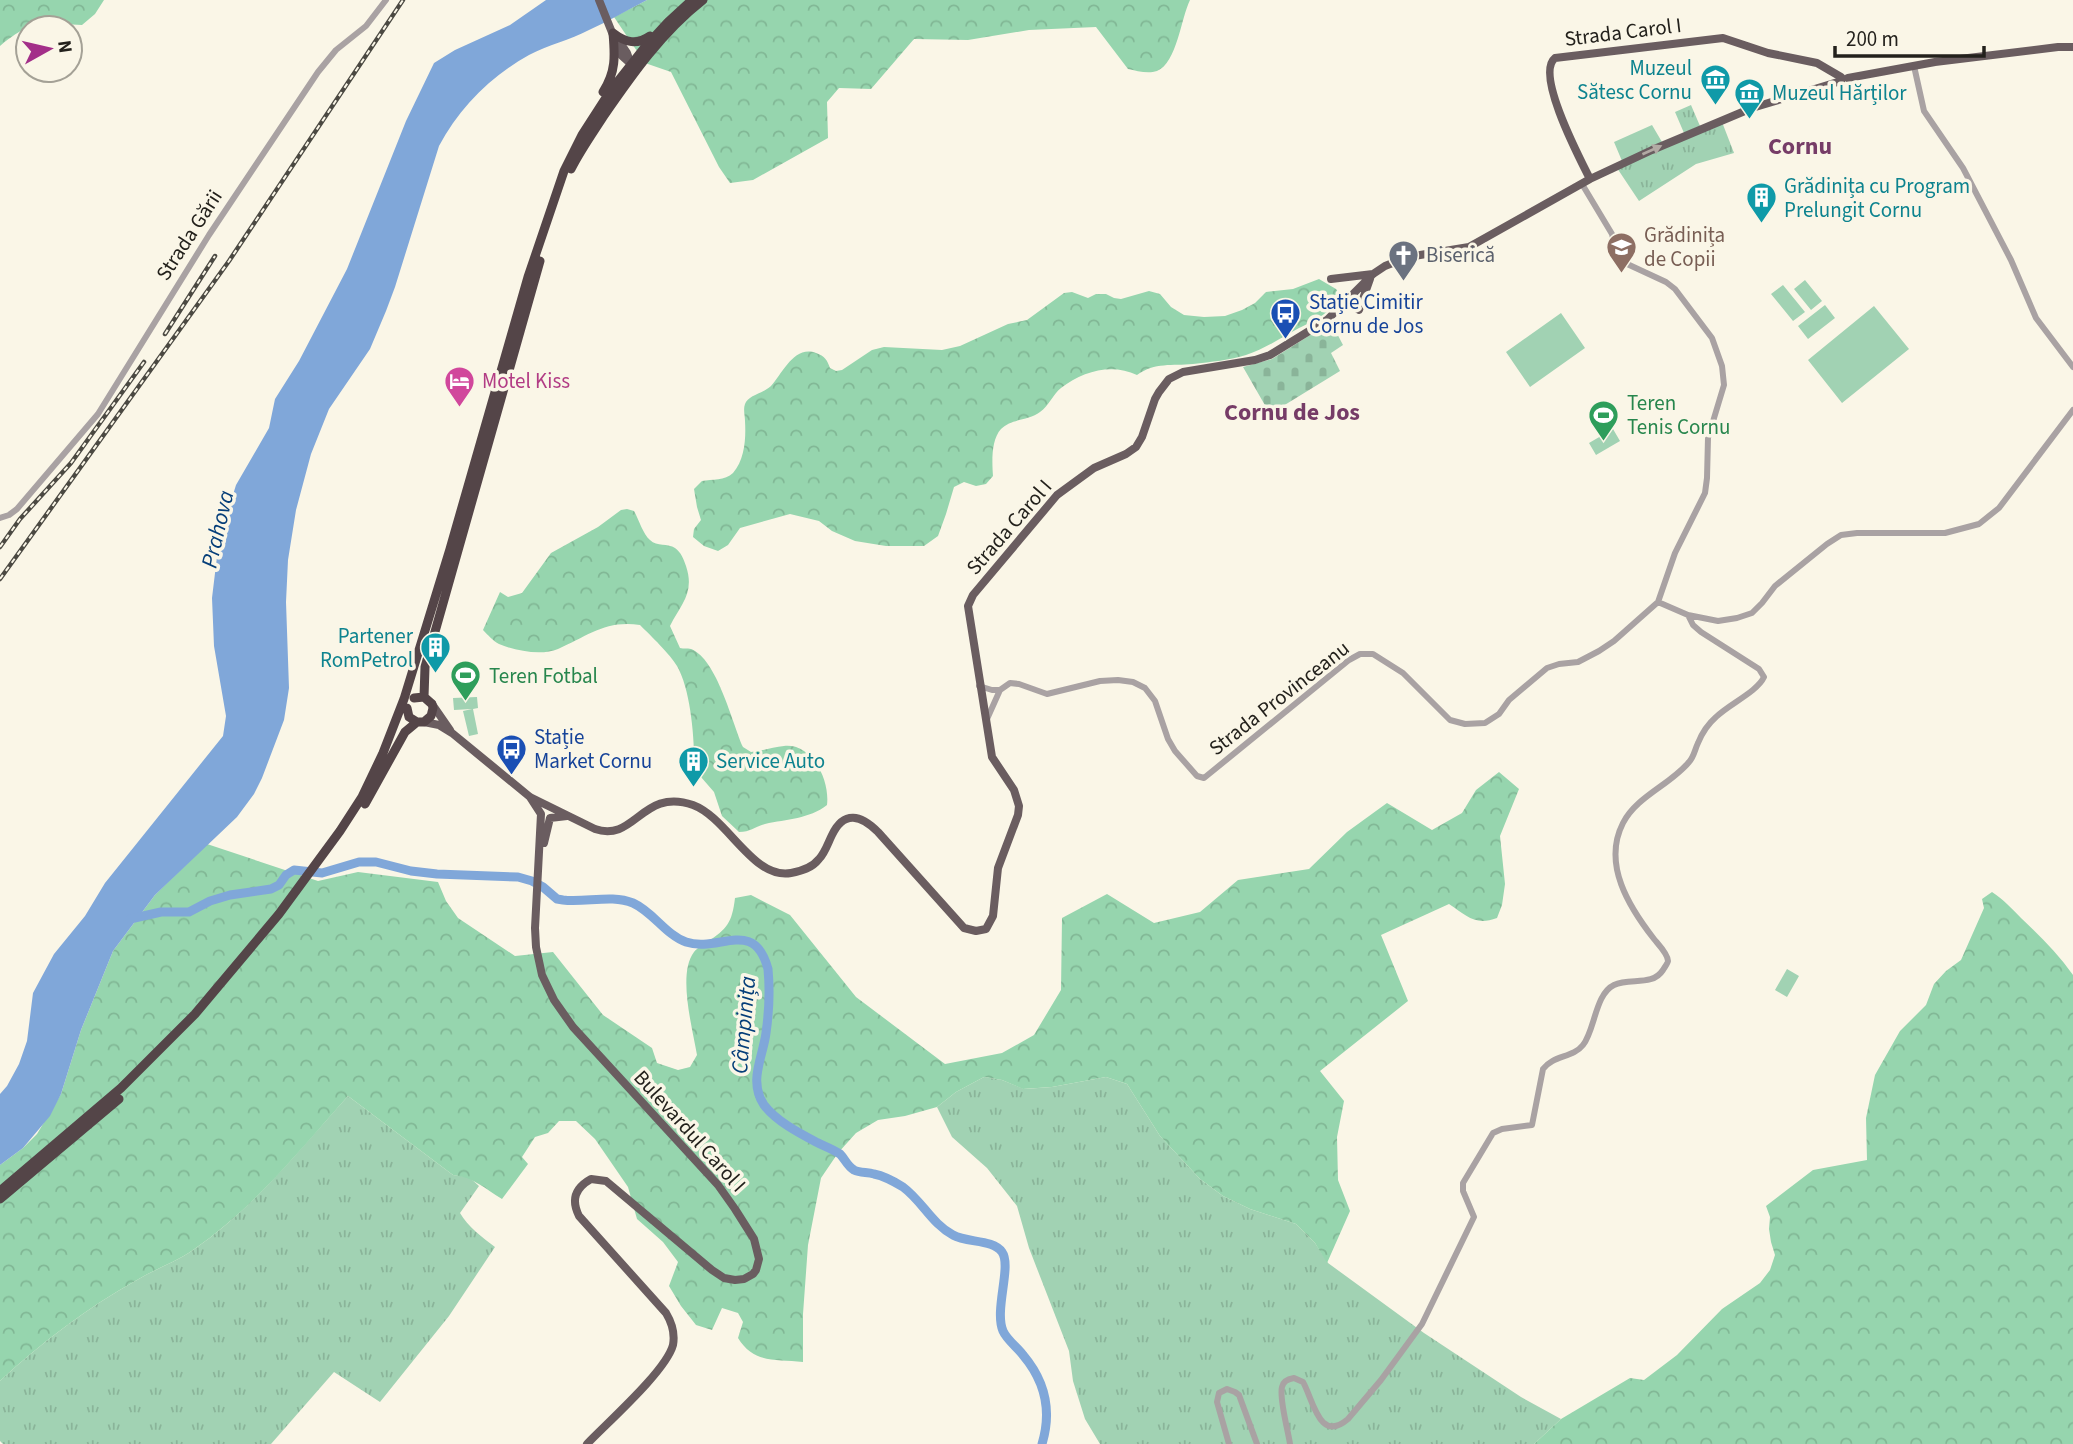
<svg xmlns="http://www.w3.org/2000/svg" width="2073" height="1444" font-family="'Source Sans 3',sans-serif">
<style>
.grass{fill:url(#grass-tufts)}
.forest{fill:url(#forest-crowns)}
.cemetery{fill:url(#cemetery-stones)}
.pitch{fill:#a1d2b3}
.water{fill:#80a7d9}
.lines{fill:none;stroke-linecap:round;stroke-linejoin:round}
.river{stroke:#80a7d9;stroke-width:9}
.minor{stroke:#a9a2a3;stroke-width:6}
.major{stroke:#6a5d60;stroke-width:8}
.highway{stroke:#544548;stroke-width:9}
.rail-casing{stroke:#4b4942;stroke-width:4.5}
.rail{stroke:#faf6e7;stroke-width:2;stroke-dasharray:5;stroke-linecap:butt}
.oneway{fill:#b2aaa4}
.labels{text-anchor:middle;stroke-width:7;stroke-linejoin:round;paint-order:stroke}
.street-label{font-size:21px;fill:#23211c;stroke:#faf6e7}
.culture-label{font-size:21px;fill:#0d838f;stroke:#faf6e7;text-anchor:start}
.education-label{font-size:21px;fill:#785e54;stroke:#faf6e7;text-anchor:start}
.worship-label{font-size:21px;fill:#5b616d;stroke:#faf6e7;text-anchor:start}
.transit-label{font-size:21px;fill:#164399;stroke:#faf6e7;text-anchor:start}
.hotel-label{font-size:21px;fill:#b23c85;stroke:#faf6e7;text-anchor:start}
.leisure-label{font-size:21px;fill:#27864d;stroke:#faf6e7;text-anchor:start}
.water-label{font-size:23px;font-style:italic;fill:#053e79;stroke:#faf6e7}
.quarter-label{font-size:24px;font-weight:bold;fill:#763c67;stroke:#faf6e7}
</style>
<defs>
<pattern id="grass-tufts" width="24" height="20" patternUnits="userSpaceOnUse" patternTransform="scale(1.75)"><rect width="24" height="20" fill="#a1d2b3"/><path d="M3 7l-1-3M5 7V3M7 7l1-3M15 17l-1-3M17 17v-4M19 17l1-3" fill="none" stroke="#8ab499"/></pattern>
<pattern id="forest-crowns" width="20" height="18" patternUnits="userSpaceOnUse" patternTransform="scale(1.75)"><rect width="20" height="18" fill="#96d5ae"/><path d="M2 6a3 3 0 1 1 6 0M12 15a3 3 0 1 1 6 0" fill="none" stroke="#81b795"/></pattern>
<pattern id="cemetery-stones" width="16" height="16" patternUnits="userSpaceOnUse" patternTransform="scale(1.75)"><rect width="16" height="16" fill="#a1d2b3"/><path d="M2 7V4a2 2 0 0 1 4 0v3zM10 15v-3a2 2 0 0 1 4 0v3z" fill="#8ab499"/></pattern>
</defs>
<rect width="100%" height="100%" fill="#faf6e7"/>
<path class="grass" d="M1691 105 1700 126 1684 133 1675 112Z
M1722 122 1734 153 1696 164 1639 201 1617 168Z
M1652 125 1662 142 1622 161 1614 142Z
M984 1077 1002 1080 1024 1089 1052 1087 1106 1077 1127 1084 1160 1136 1200 1179 1223 1196 1250 1209 1296 1224 1315 1243 1328 1263 1424 1333 1521 1397 1561 1419 1534 1444H1100L1085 1419 1073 1381 1069 1351 1029 1248 1017 1206 987 1168 952 1137 937 1107 956 1092Z
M348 1096 453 1175 469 1177 479 1186 460 1213C468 1227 482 1237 495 1247L449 1316 380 1402 334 1372 271 1444H3L0 1441V1381C42 1342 87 1308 137 1280 155 1269 176 1262 193 1250 253 1209 300 1149 348 1096Z"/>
<path class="forest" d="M0 0H104L95 14 82 25C41 23 34 18 0 46Z
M647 0H1190C1181 18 1177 63 1157 71 1148 74 1137 71 1128 69L1096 27 1029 30 968 40 914 39 871 89 839 88 827 102 828 138 753 180 730 183 719 167 671 72 645 63 614 17Z
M1319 279 1336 289 1340 295C1334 311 1314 321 1299 328 1282 337 1265 349 1246 355 1230 360 1211 362 1193 364 1172 366 1155 362 1137 375 1112 363 1083 371 1061 388 1053 394 1049 406 1040 412 1029 421 1012 418 1001 429 991 440 992 462 993 476L986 484 976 486 964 482 954 487 946 514 938 536 924 546H886L855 541 832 531 819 521 790 514 740 528 728 545 718 551 704 546 693 537 694 529 701 520 697 507 694 489 702 481C712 479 725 481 733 473 745 459 746 438 745 421 745 416 743 409 745 404 748 395 764 393 771 386 783 373 794 345 816 353 825 356 827 360 830 368L836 371 842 370 872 350 884 347 942 350 960 346 1008 324 1027 320 1064 293 1072 292 1088 298 1096 294H1106L1114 298 1121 299 1149 291 1160 294 1171 307 1184 315 1204 317 1225 316 1242 310 1255 303 1266 292 1293 289Z
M627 509 634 511C639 520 643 534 650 540 657 547 668 543 675 548 681 552 684 560 686 566 695 593 681 604 670 626L680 648C684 649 687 648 691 649 717 659 732 722 743 747L751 752C762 751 773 747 784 746 813 743 830 781 827 805 809 819 787 819 765 824 754 827 751 832 739 832L722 816 714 792 694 769C695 742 691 690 677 666 670 654 651 636 640 625 605 620 588 636 558 649 542 656 515 651 499 644 493 641 488 635 483 630L500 592 508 597 522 593 551 553 598 527 621 510Z
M1499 772 1519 789 1500 836 1505 884 1502 905 1497 918C1475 926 1467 916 1449 904L1381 935 1408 1001 1320 1071 1344 1101 1337 1137 1338 1180 1350 1211 1327 1263 1315 1243 1296 1224 1250 1209 1223 1196 1200 1179 1160 1136 1127 1084 1106 1077 1052 1087 1023 1089 1002 1080 984 1077 956 1092 937 1107 905 1116 878 1120 856 1133 838 1153 821 1178 808 1245 803 1314V1362C776 1359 754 1364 738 1338L743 1322 738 1313 722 1308 712 1330 696 1325 681 1306 669 1286 678 1262 663 1242 637 1219 628 1187 595 1139 576 1121H559L548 1133 535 1137 522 1157 528 1164 502 1199C484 1188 473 1177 453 1175L348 1096C300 1150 253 1209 193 1250 176 1262 155 1269 137 1280 87 1308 42 1342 0 1381V1165L23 1148 37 1134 61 1094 81 1030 113 951 155 895 207 844 318 881 358 872 438 882 446 901 458 918 515 956 553 952 603 1015 652 1048 657 1063 678 1070 690 1067 697 1055C693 1030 677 974 694 952 697 948 703 945 707 942 727 929 732 923 735 898L751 895 790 915 856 997 945 1064 1002 1053 1034 1035 1061 990 1062 918 1107 894 1154 923 1200 912 1238 880 1309 869 1347 832 1387 803 1432 830 1462 813 1476 790Z
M1992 892C2004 900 2011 908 2021 918 2040 936 2058 954 2073 975V1444H1534L1561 1419 1630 1378 1644 1380 1677 1355 1722 1309 1760 1283 1770 1270 1775 1255 1771 1242 1769 1229 1770 1217 1766 1206 1813 1170 1867 1160 1866 1118 1875 1075 1900 1031 1926 1005 1934 984 1946 971 1961 960 1984 908 1982 899Z"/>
<path class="cemetery" d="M1331 322 1343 345 1331 353 1340 371 1270 414 1243 367 1272 359Z"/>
<path class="pitch" d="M1805 280 1822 301 1811 310 1794 289Z
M1783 285 1805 312 1793 321 1771 294Z
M1825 305 1835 318 1808 339 1798 326Z
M1874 306 1909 349 1842 403 1808 360Z
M1561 313 1585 348 1530 387 1506 352Z
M1613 429 1620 441 1596 455 1589 443Z
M477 697 478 708 473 709 478 734 469 736 463 711 472 709 454 710 453 698Z
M1787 969 1799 976 1787 997 1775 990Z"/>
<path class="water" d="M546 0H647C627 10 609 21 589 30 570 40 548 45 529 55 491 76 459 108 439 146L395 287 386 311 370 349 329 409 311 454 296 510 288 560 286 602 289 688 284 720 262 778 254 794 237 817 155 895 113 951 81 1030 61 1094 50 1116 23 1148 0 1165V1094L7 1086 19 1064 27 1041 33 993 54 954 85 916 105 883 223 736 226 716 214 646 212 598 219 540 236 485 269 428 275 399 299 361 347 269 406 121 434 63 455 50 510 25Z"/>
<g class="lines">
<path class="river" d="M130 919 161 912H189L210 901 230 895 271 889 279 885 286 875 294 870 322 873 359 862H376L411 871 437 874 518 877 532 881 543 887 557 899 563 900C585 903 612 894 633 903 653 912 666 935 686 942 719 953 754 917 768 969 770 990 769 1012 766 1033 763 1057 748 1081 764 1105 776 1121 799 1133 816 1142 824 1146 833 1149 840 1154 845 1159 847 1166 854 1170 860 1173 867 1172 874 1174 884 1176 895 1182 903 1187 922 1201 932 1224 953 1235 967 1243 993 1239 1002 1252 1012 1266 994 1310 1003 1331 1007 1340 1017 1347 1023 1355 1045 1381 1052 1411 1042 1444"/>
<path class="minor" d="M1914 66 1924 111 1963 168 2011 260 2036 318 2073 367
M0 518 9 515 17 509 98 414 209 235 318 72 336 50 366 26 386 0
M1688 615 1718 621 1737 618 1752 613 1762 603 1775 586 1827 544 1841 535 1857 533H1945L1979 524 1999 508 2073 410
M979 686 992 690H1000
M987 719 1000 690 1010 683 1019 684 1047 694 1100 681 1118 680 1133 682 1145 688 1155 701 1168 739 1175 751 1197 776 1204 778 1349 660 1360 654H1373L1403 673 1450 720 1465 724 1485 723 1499 714 1509 700 1547 668 1559 664 1578 662 1599 651 1614 641 1658 602 1675 553 1705 493 1707 478 1708 438 1724 385 1722 366 1712 338 1675 289 1666 282 1625 263 1618 258 1612 234 1582 184
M1229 1444 1217 1402 1219 1393 1227 1389 1235 1392 1239 1395 1257 1444
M1290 1444C1288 1430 1279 1399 1282 1387 1283 1381 1288 1379 1294 1378L1303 1382C1313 1399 1319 1444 1348 1419L1381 1380 1422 1324 1474 1217 1463 1191V1183L1493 1133 1502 1129 1532 1125 1543 1069C1553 1055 1573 1058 1583 1045 1595 1030 1595 994 1614 985 1630 977 1652 987 1663 970 1664 968 1668 963 1668 961 1668 954 1658 944 1654 939 1629 907 1602 864 1623 823 1637 796 1670 785 1689 762 1694 757 1695 749 1698 743 1702 733 1708 724 1716 717 1729 704 1757 692 1764 677L1759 669 1701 632 1693 625 1688 615 1658 602"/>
<path class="major" d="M599 0 621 55 631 64
M617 38 627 53 631 64
M1848 78 1935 62 2058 47H2073
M1590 179C1580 159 1535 74 1555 58L1723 38 1768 53 1817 63 1841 77
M1331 279 1373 274
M1359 310 1370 279
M432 704 450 730
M424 722 439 725 452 733 530 797 595 829C635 843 642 787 693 805 728 818 753 880 791 873 802 871 812 868 819 859 825 853 828 843 832 835 844 810 861 815 878 832L964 928 976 931 986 929 993 916 998 868 1018 815 1019 806 1014 790 992 757 968 606 973 595 1057 495 1094 468 1126 454 1136 447 1142 437 1155 399 1159 392 1169 379 1183 372 1255 360 1270 355 1327 320 1373 274 1385 266 1408 257 1469 247 1590 179 1652 150 1752 108 1841 81
M530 797 541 814 535 928 536 947 542 975 554 1000 573 1027 718 1185 735 1209 754 1239 759 1259 756 1270 753 1274 744 1279 735 1280 724 1278 712 1270 606 1181 591 1179C575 1188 571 1200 579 1216L666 1313C672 1323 675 1334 673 1345 666 1371 608 1422 587 1444
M544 843 550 818 567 816"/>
<path class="highway" d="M613 33C626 43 637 45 650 36
M603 92C616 72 615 56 613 33
M571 169C580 151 592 134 603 117 632 75 662 32 703 0
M424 697 425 667 540 261
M407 708 409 717 417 722
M365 804 405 732 417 722H424L431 716 433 708 432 704 424 697 414 698
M0 1191 121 1088 195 1014 279 914 340 831 362 797 383 753 404 699 450 549 528 277 564 171 582 135 611 90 645 47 668 22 692 0
M0 1199 119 1099"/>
<defs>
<path id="rail" d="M165 334 215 256
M0 547 20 519 71 463 144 362
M0 579 229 261 403 0"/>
</defs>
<use href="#rail" class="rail-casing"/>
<use href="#rail" class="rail"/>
</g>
<defs><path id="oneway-solid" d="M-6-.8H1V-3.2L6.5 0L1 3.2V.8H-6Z" transform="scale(1.75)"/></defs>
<use class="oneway" href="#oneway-solid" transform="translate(1652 150) rotate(-24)"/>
<defs>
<symbol id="museum-pin" viewBox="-11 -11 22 30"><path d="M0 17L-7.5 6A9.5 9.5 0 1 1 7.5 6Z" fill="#0f9aa8" stroke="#faf6e7"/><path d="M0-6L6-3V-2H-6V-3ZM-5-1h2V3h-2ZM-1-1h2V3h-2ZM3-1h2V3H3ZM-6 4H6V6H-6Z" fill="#fff"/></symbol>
<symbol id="building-pin" viewBox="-11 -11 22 30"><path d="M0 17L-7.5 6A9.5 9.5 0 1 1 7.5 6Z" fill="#0f9aa8" stroke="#faf6e7"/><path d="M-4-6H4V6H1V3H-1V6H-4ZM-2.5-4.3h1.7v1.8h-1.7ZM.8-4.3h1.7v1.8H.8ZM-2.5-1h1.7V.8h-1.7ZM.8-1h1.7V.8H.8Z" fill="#fff"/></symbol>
<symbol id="school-pin" viewBox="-11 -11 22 30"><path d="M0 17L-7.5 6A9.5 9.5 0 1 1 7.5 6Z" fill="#8d6e63" stroke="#faf6e7"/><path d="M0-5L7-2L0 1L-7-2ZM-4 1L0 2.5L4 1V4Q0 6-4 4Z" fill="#fff"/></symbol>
<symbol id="church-pin" viewBox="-11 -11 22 30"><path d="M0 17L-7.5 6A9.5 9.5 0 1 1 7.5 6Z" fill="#6b7280" stroke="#faf6e7"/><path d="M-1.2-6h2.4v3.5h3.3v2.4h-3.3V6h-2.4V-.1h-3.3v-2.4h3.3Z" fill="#fff"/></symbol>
<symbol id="bus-pin" viewBox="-11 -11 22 30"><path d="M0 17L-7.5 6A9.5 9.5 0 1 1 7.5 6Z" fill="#1a4fb4" stroke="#faf6e7"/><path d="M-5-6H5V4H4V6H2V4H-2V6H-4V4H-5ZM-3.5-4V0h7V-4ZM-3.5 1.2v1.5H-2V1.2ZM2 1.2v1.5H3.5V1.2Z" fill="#fff"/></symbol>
<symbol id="hotel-pin" viewBox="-11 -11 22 30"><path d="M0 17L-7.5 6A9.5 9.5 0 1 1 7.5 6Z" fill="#d1479c" stroke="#faf6e7"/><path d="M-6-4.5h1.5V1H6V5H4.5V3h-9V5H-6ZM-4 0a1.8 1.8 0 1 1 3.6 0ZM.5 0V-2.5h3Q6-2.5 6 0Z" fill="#fff"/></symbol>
<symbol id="stadium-pin" viewBox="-11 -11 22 30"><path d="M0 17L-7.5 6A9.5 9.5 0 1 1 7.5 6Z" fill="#2e9e5b" stroke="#faf6e7"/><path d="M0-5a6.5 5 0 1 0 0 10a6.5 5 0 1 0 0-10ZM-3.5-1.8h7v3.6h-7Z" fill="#fff"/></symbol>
</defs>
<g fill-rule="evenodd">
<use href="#museum-pin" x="1698" y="62" width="35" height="47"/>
<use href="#museum-pin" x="1732" y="76" width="35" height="47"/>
<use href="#building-pin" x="1744" y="180" width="35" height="47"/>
<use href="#school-pin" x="1604" y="230" width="35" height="47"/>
<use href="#church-pin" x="1386" y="238" width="35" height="47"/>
<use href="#bus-pin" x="1268" y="296" width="35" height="47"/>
<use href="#hotel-pin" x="442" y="364" width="35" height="47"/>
<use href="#stadium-pin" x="1586" y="398" width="35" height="47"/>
<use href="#building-pin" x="418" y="630" width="35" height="47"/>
<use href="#stadium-pin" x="448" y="658" width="35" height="47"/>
<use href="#bus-pin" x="494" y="732" width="35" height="47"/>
<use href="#building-pin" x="676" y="744" width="35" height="47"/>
</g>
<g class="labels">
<g class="street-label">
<text transform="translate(1623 32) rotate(-7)" y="7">Strada Carol I</text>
<text transform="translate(189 235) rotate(-57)" y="7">Strada Gării</text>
<text transform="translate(1009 527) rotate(-49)" y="7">Strada Carol I</text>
<text transform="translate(1279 698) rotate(-38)" y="7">Strada Provinceanu</text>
<text transform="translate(690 1131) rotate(48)" y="7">Bulevardul Carol I</text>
</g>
<g class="culture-label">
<text x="1692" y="75" text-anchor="end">Muzeul<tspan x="1692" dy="24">Sătesc Cornu</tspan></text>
<text x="1772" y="100">Muzeul Hărților</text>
<text x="1784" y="193">Grădinița cu Program<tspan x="1784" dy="24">Prelungit Cornu</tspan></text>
<text x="413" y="643" text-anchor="end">Partener<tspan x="413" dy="24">RomPetrol</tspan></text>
<text x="716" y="768">Service Auto</text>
</g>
<g class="education-label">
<text x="1644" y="242">Grădinița<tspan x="1644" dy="24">de Copii</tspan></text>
</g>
<g class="worship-label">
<text x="1426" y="262">Biserică</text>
</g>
<g class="transit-label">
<text x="1309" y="309">Stație Cimitir<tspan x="1309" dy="24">Cornu de Jos</tspan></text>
<text x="534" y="744">Stație<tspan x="534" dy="24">Market Cornu</tspan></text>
</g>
<g class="hotel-label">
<text x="482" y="388">Motel Kiss</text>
</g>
<g class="leisure-label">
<text x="1627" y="410">Teren<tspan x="1627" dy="24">Tenis Cornu</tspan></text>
<text x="489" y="683">Teren Fotbal</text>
</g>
<g class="water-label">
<text transform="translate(217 529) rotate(-77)" y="8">Prahova</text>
<text transform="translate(743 1025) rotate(-85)" y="8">Câmpinița</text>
</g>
<g class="quarter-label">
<text x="1800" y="154">Cornu</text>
<text x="1292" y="420">Cornu de Jos</text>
</g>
</g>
<g transform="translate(49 49) rotate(82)"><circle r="33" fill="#faf6e7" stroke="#a4a196" stroke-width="2"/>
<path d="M0-5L12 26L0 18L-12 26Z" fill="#a32f89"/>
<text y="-10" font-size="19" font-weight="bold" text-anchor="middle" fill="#23211c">N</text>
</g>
<path d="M1835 46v10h149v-10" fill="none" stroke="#23211c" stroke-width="3.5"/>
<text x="1846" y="46" font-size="21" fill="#23211c" stroke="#faf6e7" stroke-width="5" paint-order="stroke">200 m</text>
</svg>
